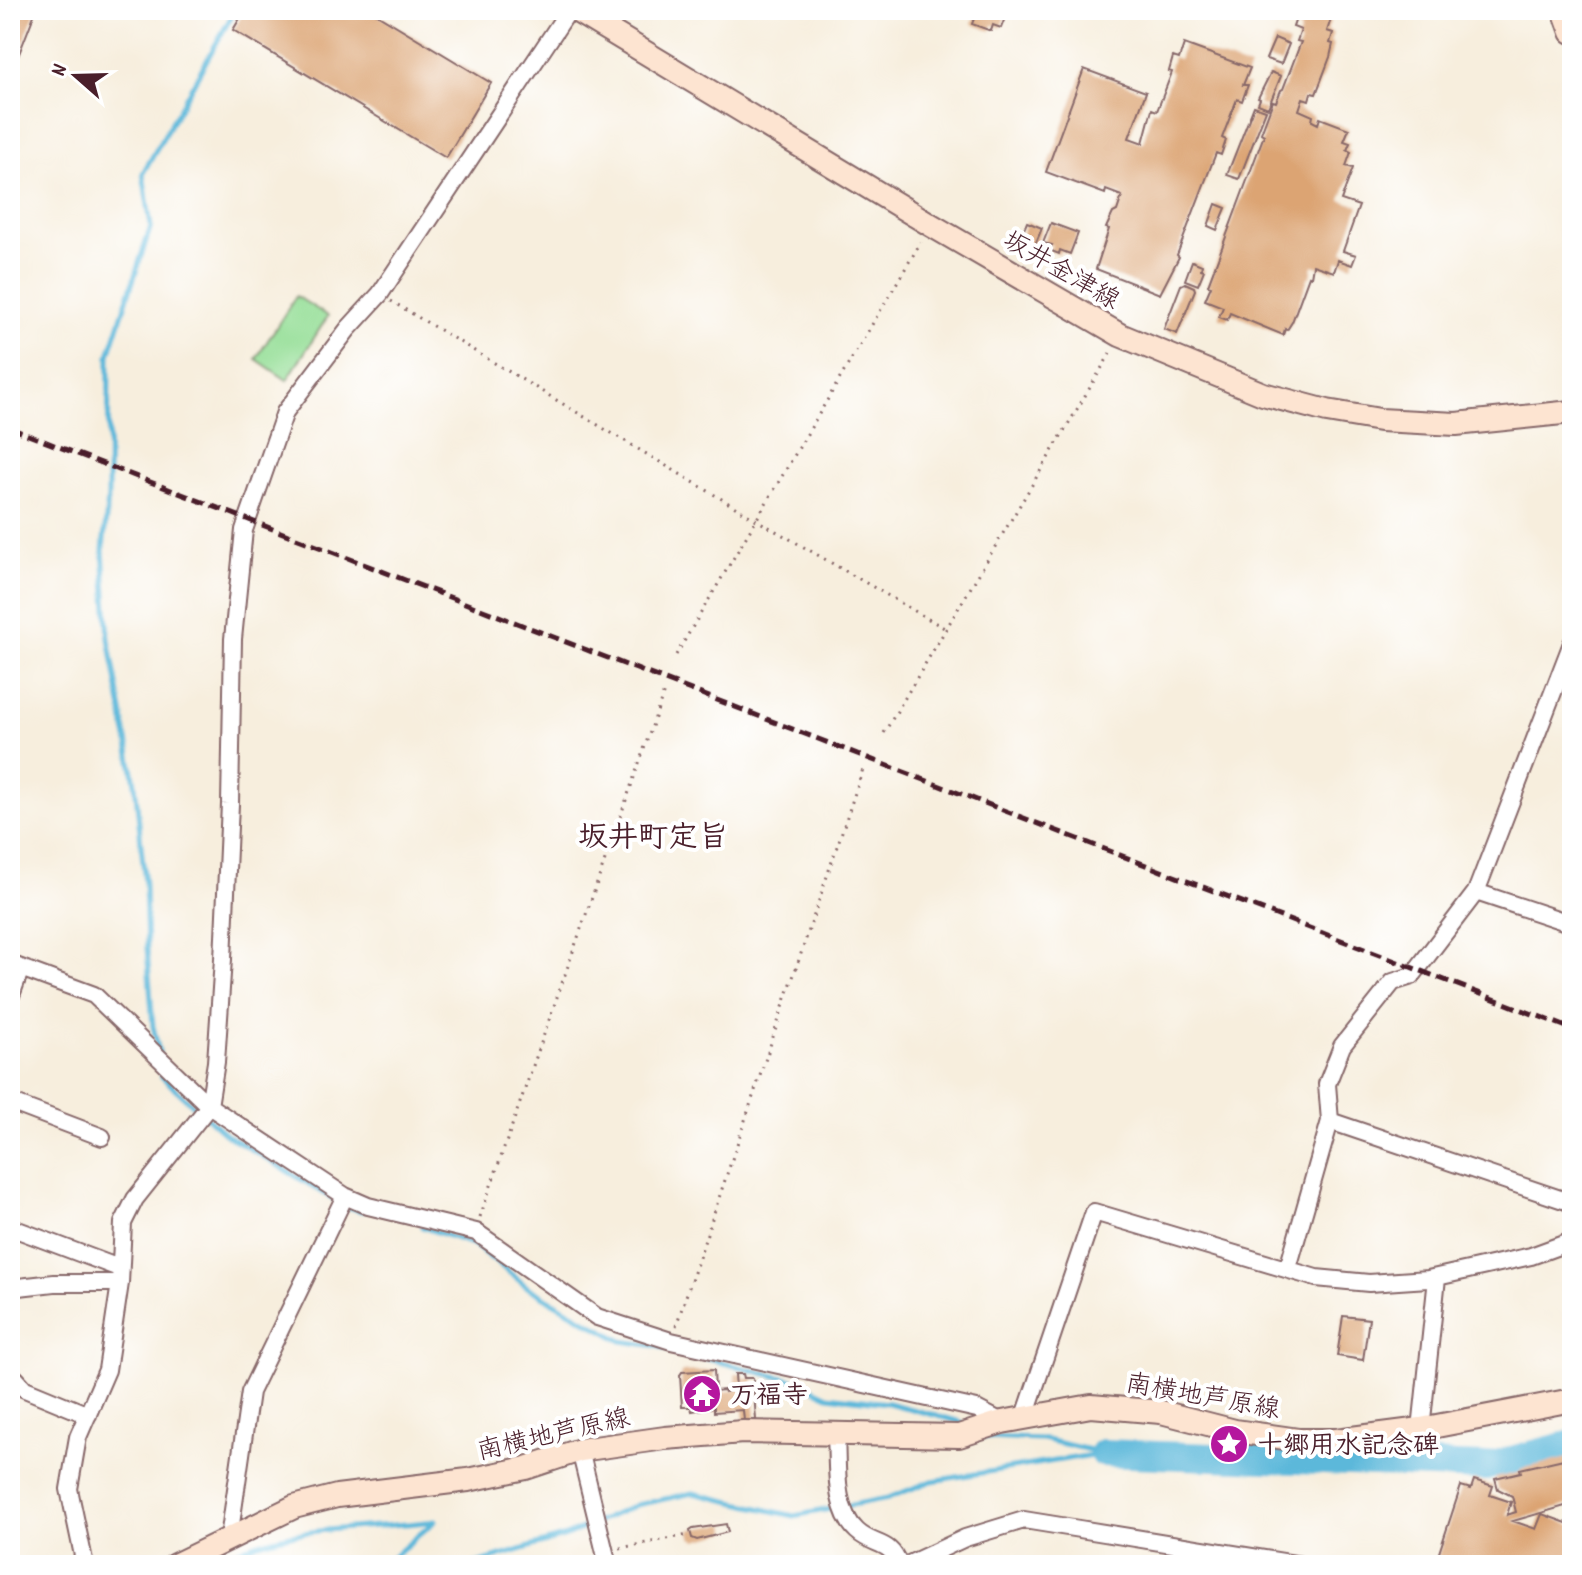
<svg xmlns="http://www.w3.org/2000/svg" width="1582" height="1575" font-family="Dekko,'Klee One',sans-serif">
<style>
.green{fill:#97df99;stroke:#707f62;stroke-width:2}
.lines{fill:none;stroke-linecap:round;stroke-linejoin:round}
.stream{stroke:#5cb8da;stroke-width:5}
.river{stroke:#5cb8da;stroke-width:28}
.building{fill:#dca473}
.street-casing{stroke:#876769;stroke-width:20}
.secondary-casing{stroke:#876769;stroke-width:26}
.path{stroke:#876769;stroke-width:3;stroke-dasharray:2 6;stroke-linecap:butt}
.street{stroke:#fff;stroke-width:16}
.secondary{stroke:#fde4d1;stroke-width:22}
.rail{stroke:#4a1f2b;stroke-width:5;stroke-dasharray:12 6;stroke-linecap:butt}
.labels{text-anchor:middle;stroke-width:8;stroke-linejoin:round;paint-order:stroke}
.street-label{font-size:26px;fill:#4a1f2b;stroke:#fff}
.poi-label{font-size:26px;font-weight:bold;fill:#4a1f2b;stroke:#fff;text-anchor:start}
.quarter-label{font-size:30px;font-weight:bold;fill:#4a1f2b;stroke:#fff}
</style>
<rect width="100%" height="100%" fill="#fff"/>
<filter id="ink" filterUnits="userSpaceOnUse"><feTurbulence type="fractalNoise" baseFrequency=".0125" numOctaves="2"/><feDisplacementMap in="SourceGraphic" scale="16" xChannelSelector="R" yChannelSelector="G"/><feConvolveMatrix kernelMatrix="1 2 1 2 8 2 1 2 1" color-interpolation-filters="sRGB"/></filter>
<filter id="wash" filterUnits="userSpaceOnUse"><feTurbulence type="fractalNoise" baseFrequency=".006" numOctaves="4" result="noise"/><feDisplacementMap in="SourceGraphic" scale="32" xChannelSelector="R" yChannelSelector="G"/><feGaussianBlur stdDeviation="1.8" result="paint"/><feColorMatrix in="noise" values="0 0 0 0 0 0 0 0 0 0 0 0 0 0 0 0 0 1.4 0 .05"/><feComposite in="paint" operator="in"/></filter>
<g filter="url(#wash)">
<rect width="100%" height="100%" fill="#f7eedd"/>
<path class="green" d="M296 296 328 316 287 380 256 359Z"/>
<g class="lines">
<path class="stream" d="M159 1052 153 1026 147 948 145 884 135 783 109 639 103 550 108 497 109 355 151 226 143 173 235 10
M161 1066 162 1077 224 1133 347 1207 362 1211
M422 1227 474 1245 530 1289 622 1341 656 1346 799 1382 828 1396 888 1403 961 1422 968 1427
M982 1437 1042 1439 1103 1453
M212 1565C277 1522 361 1531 435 1521L384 1565
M471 1565 566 1536 636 1505 693 1493 794 1516 888 1498 932 1481 1098 1454"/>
<path class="river" d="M1103 1453 1485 1467 1572 1444"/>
</g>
<g id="blocks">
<path class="building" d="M10 10H36L10 77Z
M245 10H370L491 83 446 158 233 30Z
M961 10H1008L1001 28 993 25 991 31 972 24 975 16Z
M1299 10 1331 19 1327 31 1333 33 1330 43 1333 44 1330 57 1316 94 1311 93 1309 100 1303 98 1299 110 1313 116 1312 121 1318 124 1320 118 1349 129 1344 141 1350 143 1347 150 1351 152 1346 166 1353 168 1341 200 1359 206 1343 251 1356 255 1352 265 1338 260 1334 272 1313 265 1311 277 1309 276 1292 322 1287 330 1285 329 1283 335 1230 313 1227 320 1219 317 1223 307 1205 300 1211 286 1208 285 1264 135 1261 133 1273 101 1276 102 1281 90 1283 89 1301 42 1297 41 1301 30 1293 27Z
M1275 38 1289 44 1281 64 1266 59Z
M1184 44 1250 68 1243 85H1248L1242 101 1237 99 1222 138 1226 140 1221 155 1216 153 1177 255 1179 257 1160 294 1096 269 1109 229 1106 228 1113 213 1117 211 1122 196 1106 190 1105 194 1046 172 1084 69 1146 92 1129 138 1143 143 1152 109 1157 111 1172 72 1169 71 1173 57 1179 59Z
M1271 72 1281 76 1268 108 1258 104 1260 99 1258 98Z
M1254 106 1266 110 1239 179 1227 175Z
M1216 204 1226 208 1217 230 1208 226Z
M1027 222 1042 228 1033 250 1018 243Z
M1051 223 1078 233 1070 254 1060 250 1059 254 1049 250 1052 245 1043 243Z
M1192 261 1202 265 1201 269 1204 270 1198 285 1185 280Z
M1185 283 1194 287 1195 290 1177 334 1164 329 1181 285Z
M1343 1316 1369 1319 1363 1360 1337 1356Z
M714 1370 715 1391 724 1390 725 1392 736 1389 735 1374H743L744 1378H753L756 1420 744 1421 743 1410 714 1412V1407L692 1411 691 1407H682L680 1375 682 1372Z
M1572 1457V1504L1513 1521 1536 1529 1542 1514 1572 1525V1565H1435L1461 1486 1471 1489 1474 1480 1493 1486 1490 1495 1511 1502 1507 1515 1516 1512 1512 1496 1498 1489 1495 1478 1521 1472 1520 1469Z
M726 1524 728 1532 697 1540 692 1538 690 1531 693 1529Z"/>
</g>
</g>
<g filter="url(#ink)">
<use href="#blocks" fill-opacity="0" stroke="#876769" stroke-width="2"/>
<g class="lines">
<defs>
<path id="street" d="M1476 892 1572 924
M10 964 94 995 209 1106 345 1196 368 1206 476 1232 597 1317 671 1341 977 1409 1002 1422
M10 998 21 968
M10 1102 102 1137
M1330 1121 1572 1203
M10 1227 119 1268
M1288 1268 1330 1121 1327 1084 1342 1046 1393 982 1412 976 1476 892 1572 643
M10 1288 54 1283H120
M10 1377 16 1379 25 1389 88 1415
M1024 1419 1094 1212 1316 1278 1369 1283 1428 1279 1531 1256 1572 1241
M1421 1429 1437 1278
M836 1435C838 1465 833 1509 857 1531 874 1547 890 1539 899 1565
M580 1450 608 1565
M229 1538 250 1392 345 1196
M85 1565 69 1489 78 1437 107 1370 120 1283 123 1223 135 1199 209 1106 216 1062 223 959 230 804 233 639 244 530 285 412 348 329 380 294 569 10
M907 1565 965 1538 1024 1520 1302 1565"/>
<path id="secondary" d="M575 10 931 225 1120 335 1263 394 1327 411 1380 420 1456 424 1572 412
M1564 10 1572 32
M175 1565 294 1507 337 1496 468 1480 526 1468 580 1450 665 1438 743 1432 959 1436 1002 1422 1091 1406 1161 1412 1235 1431 1299 1440H1336L1421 1429 1572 1400"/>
</defs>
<use href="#street" class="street-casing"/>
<use href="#secondary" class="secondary-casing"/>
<path class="path" d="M391 301 755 519 946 629
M676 655 921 242
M884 733 1113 349
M480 1217 664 692
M676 1326 863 769
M620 1548 688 1535"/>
<use href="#street" class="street"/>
<use href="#secondary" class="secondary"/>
<path class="rail" d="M10 428 1572 1029"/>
</g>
</g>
<defs>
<symbol id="temple-disc" viewBox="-11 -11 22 22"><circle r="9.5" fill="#b5179e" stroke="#fff"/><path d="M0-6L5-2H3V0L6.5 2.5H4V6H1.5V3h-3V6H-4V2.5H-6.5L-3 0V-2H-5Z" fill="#fff"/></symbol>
<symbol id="sight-disc" viewBox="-11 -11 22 22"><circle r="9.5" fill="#b5179e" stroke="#fff"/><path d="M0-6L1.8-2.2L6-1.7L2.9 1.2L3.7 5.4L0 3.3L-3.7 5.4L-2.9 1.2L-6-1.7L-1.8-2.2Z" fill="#fff"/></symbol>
</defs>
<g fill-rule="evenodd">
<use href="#temple-disc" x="680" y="1372" width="44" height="44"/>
<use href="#sight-disc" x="1207" y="1422" width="44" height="44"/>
</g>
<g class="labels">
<g class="street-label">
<text transform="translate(1062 269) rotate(30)" y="9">坂井金津線</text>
<text transform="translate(1203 1395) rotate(10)" y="9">南横地芦原線</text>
<text transform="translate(553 1433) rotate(-13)" y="9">南横地芦原線</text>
</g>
<g class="poi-label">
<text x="730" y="1403">万福寺</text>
<text x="1257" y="1453">十郷用水記念碑</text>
</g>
<g class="quarter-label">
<text x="653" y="846">坂井町定旨</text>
</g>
</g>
<rect width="1582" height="1575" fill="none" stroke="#fff" stroke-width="40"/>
<g transform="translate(76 76) rotate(290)" stroke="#ffffff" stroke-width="6" paint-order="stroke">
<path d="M0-6L14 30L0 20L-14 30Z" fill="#4a1f2b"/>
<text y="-12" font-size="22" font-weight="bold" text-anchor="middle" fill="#4a1f2b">N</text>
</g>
</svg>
